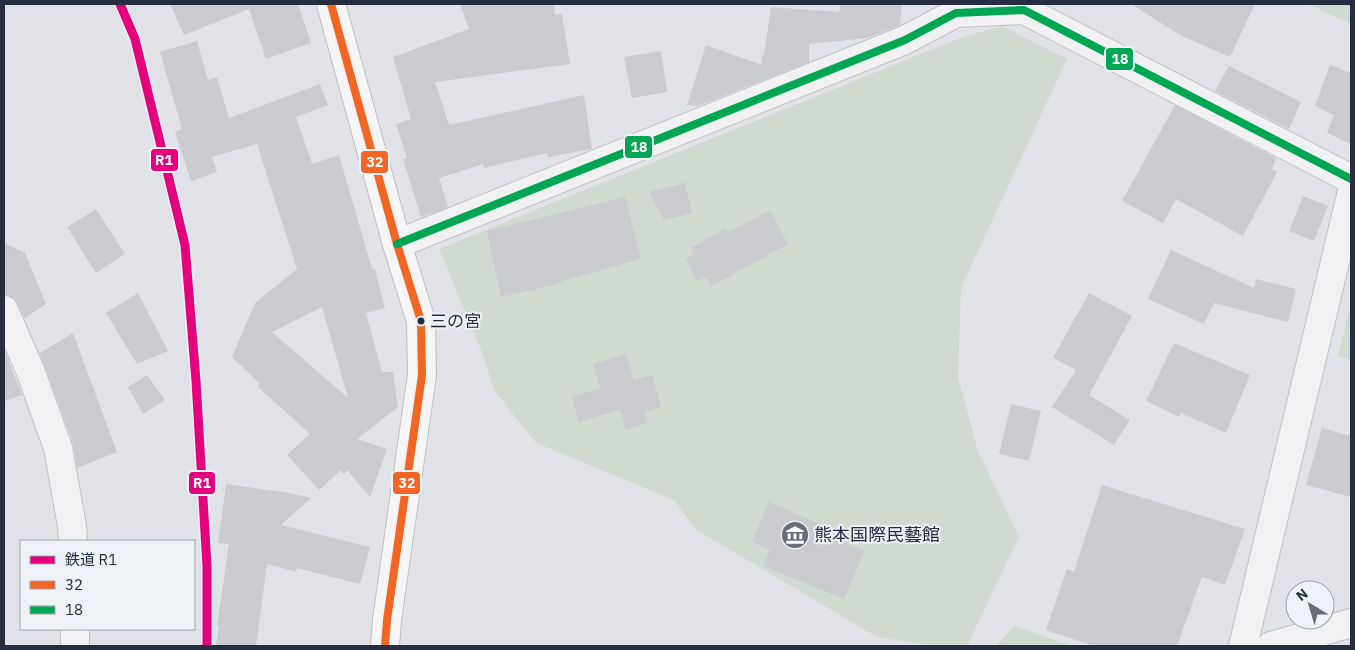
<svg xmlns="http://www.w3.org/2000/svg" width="1355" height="650" font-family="'IBM Plex Sans','Noto Sans JP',sans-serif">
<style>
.green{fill:#d0dad1}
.building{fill:#c9cbcf;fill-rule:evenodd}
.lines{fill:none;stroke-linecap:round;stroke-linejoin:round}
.minor-casing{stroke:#bfc0c5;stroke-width:30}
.major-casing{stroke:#bdbfc4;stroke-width:30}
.minor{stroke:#f1f1f3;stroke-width:28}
.major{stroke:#f5f5f6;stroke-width:28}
.bus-1-casing{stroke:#eef1f6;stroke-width:11}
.bus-2-casing{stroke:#eef1f6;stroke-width:11}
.bus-1{stroke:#f26522;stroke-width:8}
.bus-2{stroke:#00a651;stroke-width:8}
.rail-1-casing{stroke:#eef1f6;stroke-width:12}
.rail-1{stroke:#e5007d;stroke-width:9}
.bus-dot{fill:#272d41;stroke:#eef1f6;stroke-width:2}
.labels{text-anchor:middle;stroke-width:4;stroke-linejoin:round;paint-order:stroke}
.bus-label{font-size:17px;fill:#272d41;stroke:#eef1f6;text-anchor:start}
.poi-label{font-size:18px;fill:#272d41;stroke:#eef1f6;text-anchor:start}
.line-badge{stroke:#eef1f6;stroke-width:2}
.badge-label{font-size:14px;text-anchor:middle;font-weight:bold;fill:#fff}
</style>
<rect width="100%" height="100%" fill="#e1e2e7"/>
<path class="green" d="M1308 4H1351V24Z
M1002 26 1067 59 961 288 958 377 978 451 1019 537 967 646H933L877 637 695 529 674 500 536 443 494 390 483 355 439 249 960 38Z
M1351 304V360L1338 356Z
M1014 626 1072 646H996Z"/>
<path class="building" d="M170 4H298L311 43 266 59 249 9 184 35Z
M460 4H554L555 15 562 14 570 64 435 82 449 125 584 95 592 149 548 157 547 153 484 168 483 164 439 178 448 207 421 217 403 159 407 158 396 124 411 119 393 57 469 29Z
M841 4H902L900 25 867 38 809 44V62L698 106 687 105 706 45 762 65V55H764L771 7 839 12Z
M1131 4H1255L1230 57 1180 35Z
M197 41 208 80 217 77 229 118 320 84 328 105 296 117 312 164 339 155 372 269H375L385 308 366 313 382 372H393L398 407 357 439 387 449 370 497 347 470 344 474 341 470 319 490 287 455 310 434 258 387 260 384 232 357 255 303 297 269 257 144 212 157 217 172 191 181 175 132 182 129 160 52ZM322 307 348 398 272 332Z
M661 51 667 92 632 98 624 57Z
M1330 65 1351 73V144L1327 133 1334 115 1315 106Z
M1229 66 1301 102 1289 129 1215 91Z
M1175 105 1276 158 1272 169 1277 172 1243 236 1176 199 1163 223 1122 201Z
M685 183 692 213 664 220 649 192Z
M1303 196 1328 206 1314 241 1289 231Z
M625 197 641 259 559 282V284L501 297 487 231Z
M96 209 125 254 96 273 67 227Z
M770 210 788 244 712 286 706 277 697 281 686 259 694 254 691 248 726 228 728 232Z
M4 243 25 253 46 304 25 318 18 304 14 298 4 295Z
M1171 250 1254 288 1256 279 1296 289 1288 322 1214 303 1204 324 1148 299Z
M138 293 168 351 137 364 106 313Z
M1089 293 1132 316 1089 395 1130 420 1114 445 1052 407 1076 370 1053 358Z
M73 333 117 452 77 468 73 443 40 353Z
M1174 343 1250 375 1226 433 1181 413 1179 417 1146 401Z
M4 349 22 395 4 401Z
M626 354 634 380 652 375 661 407 644 412 648 423 626 430 620 410 579 422 572 397 600 388 593 364Z
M147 375 165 400 143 414 128 387Z
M1011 404 1041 411 1029 461 999 454Z
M1322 428 1351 436V497L1306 485Z
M226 484 289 493 311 498 281 525 370 547 360 584 297 568 296 572 267 564 256 646H216L219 626H217L229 544 218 543Z
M1102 485 1245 529 1225 585 1202 577 1177 646H1094L1046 630 1067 569 1074 572Z
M769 502 830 528 827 535 865 551 844 599 763 566 770 550 752 542Z"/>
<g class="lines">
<defs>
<path id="minor" d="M397 244 905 40 956 13 1024 10 1351 179
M4 310 30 370 58 448 72 526 73 541
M75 629V646
M1243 646 1351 195
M1271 646 1351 623"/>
<path id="major" d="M331 4 397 244 421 321 422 375 387 620 385 646"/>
</defs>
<use href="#minor" class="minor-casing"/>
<use href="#major" class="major-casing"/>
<use href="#minor" class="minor"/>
<use href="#major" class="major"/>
<defs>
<path id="bus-1" d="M331 4 397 244 421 321 422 375 387 620 385 646"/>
<path id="bus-2" d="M397 244 905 40 956 13 1024 10 1351 179"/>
</defs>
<use href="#bus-1" class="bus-1-casing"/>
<use href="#bus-2" class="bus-2-casing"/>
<use href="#bus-1" class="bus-1"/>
<use href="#bus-2" class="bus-2"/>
<defs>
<path id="rail-1" d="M120 4 135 39 185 245 196 381 207 566V646"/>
</defs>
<use href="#rail-1" class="rail-1-casing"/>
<use href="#rail-1" class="rail-1"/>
</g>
<defs>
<symbol id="museum-disc" viewBox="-11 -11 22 22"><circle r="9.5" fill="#686c7b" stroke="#eef1f6"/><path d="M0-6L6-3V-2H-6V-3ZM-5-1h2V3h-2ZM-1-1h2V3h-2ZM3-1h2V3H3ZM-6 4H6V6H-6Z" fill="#fff"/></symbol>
</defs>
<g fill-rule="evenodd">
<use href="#museum-disc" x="779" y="519" width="32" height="32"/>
</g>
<circle class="bus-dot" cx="421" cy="321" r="4.5"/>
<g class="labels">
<g class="bus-label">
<text x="430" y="327">三の宮</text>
</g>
<g class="poi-label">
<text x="814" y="541">熊本国際民藝館</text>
</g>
</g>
<g class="line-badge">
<rect x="1105" y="47" width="29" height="24" rx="5" fill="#00a651"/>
<rect x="624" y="135" width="29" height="24" rx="5" fill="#00a651"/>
<rect x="150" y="148" width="29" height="24" rx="5" fill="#e5007d"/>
<rect x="360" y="150" width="29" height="24" rx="5" fill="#f26522"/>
<rect x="392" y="471" width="29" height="24" rx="5" fill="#f26522"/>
<rect x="188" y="471" width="28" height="24" rx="5" fill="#e5007d"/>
</g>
<g class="badge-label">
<text x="1120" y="64">18</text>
<text x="639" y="152">18</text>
<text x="164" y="165">R1</text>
<text x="375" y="167">32</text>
<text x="407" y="488">32</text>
<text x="202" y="488">R1</text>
</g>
<rect width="1355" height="650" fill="none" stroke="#272d41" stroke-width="10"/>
<rect x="20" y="540" width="175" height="90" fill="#eef1f6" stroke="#9ea3ae"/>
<rect x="30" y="556" width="25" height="8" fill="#e5007d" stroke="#9ea3ae"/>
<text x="65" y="565" font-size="15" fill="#272d41">鉄道 R1</text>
<rect x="30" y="581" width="25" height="8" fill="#f26522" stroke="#9ea3ae"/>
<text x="65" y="590" font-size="15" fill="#272d41">32</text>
<rect x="30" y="606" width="25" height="8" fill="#00a651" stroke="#9ea3ae"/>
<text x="65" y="615" font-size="15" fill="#272d41">18</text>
<g transform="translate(1310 605) rotate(322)"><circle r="24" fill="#eef1f6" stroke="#9ea3ae"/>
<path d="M0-4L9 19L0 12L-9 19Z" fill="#686c7b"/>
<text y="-8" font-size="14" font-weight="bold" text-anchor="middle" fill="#272d41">N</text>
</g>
</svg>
